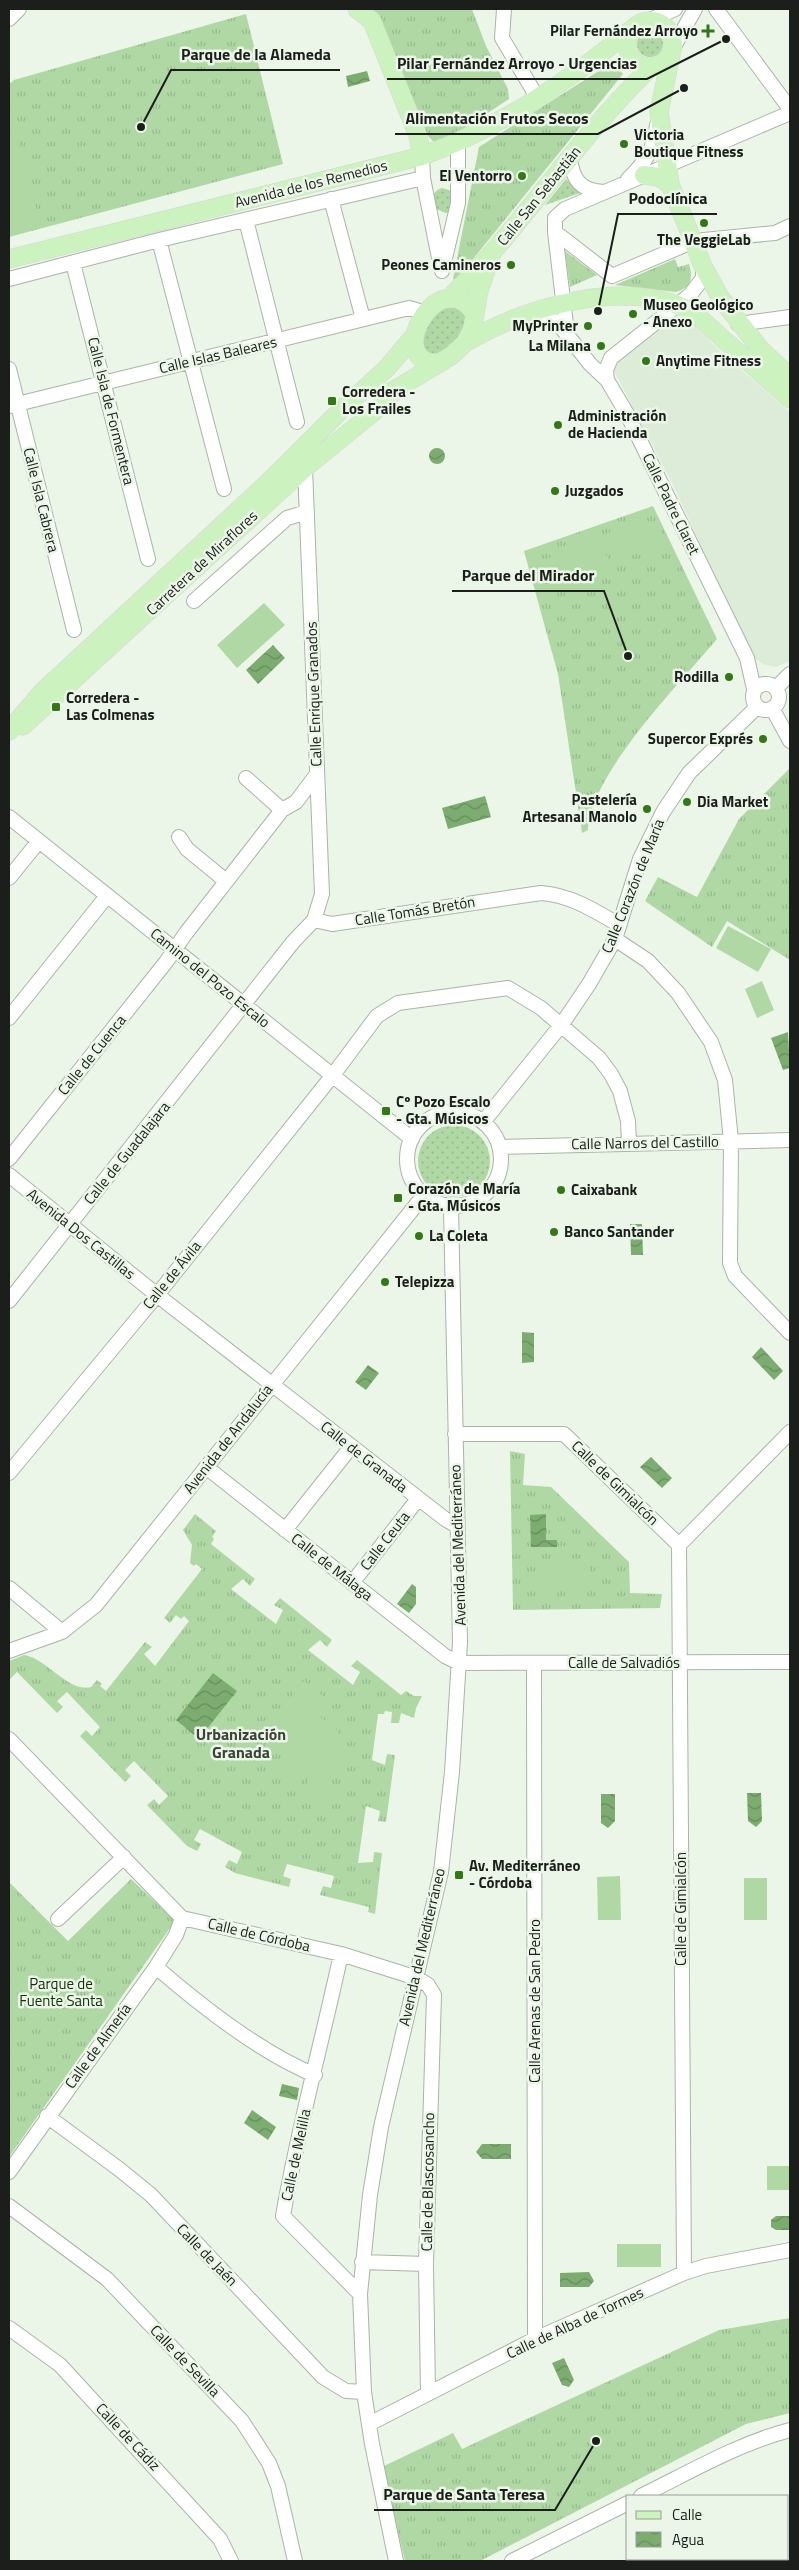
<svg xmlns="http://www.w3.org/2000/svg" width="799" height="2570" font-family="'Titillium Web',sans-serif">
<style>
.built{fill:#dcecd8}
.grass{fill:url(#grass-tufts)}
.garden{fill:url(#garden-dots)}
.pitch{fill:#afd8a4}
.water{fill:url(#water-waves)}
.lines{fill:none;stroke-linecap:round;stroke-linejoin:round}
.minor-casing{stroke:#aab4a7;stroke-width:16}
.major-casing{stroke:#d6d6d6;stroke-width:19}
.minor{stroke:#fff;stroke-width:14}
.major{stroke:#cbf2bf;stroke-width:18}
.poi-dot{fill:#337718;stroke:#ebf6e8;stroke-width:2}
.labels{text-anchor:middle;stroke-width:5;stroke-linejoin:round;paint-order:stroke}
.poi-label{font-size:15px;font-weight:bold;fill:#1b1e1a;stroke:#ebf6e8;text-anchor:start}
.street-label{font-size:15px;fill:#1b1e1a;stroke:#ebf6e8}
.park-label{font-size:15px;fill:#133207;stroke:#ebf6e8}
.neighbourhood-label{font-size:16px;font-weight:bold;fill:#3b4339;stroke:#ebf6e8}
.leader{fill:none;stroke:#1b1e1a;stroke-width:2}
.callout-dot{fill:#1b1e1a;stroke:#ebf6e8;stroke-width:2}
.callout-label{font-size:16px;text-anchor:middle;font-weight:bold;fill:#1b1e1a;stroke:#ebf6e8;stroke-width:5;stroke-linejoin:round;paint-order:stroke}
</style>
<defs>
<pattern id="grass-tufts" width="24" height="20" patternUnits="userSpaceOnUse" patternTransform="scale(1.25)"><rect width="24" height="20" fill="#afd8a4"/><path d="M3 7l-1-3M5 7V3M7 7l1-3M15 17l-1-3M17 17v-4M19 17l1-3" fill="none" stroke="#96b98d"/></pattern>
<pattern id="garden-dots" width="8" height="8" patternUnits="userSpaceOnUse" patternTransform="scale(1.25)"><rect width="8" height="8" fill="#afd8a4"/><path d="M2 2h.1M6 6h.1" fill="none" stroke="#96b98d" stroke-width="1.8" stroke-linecap="round"/></pattern>
<pattern id="water-waves" width="16" height="10" patternUnits="userSpaceOnUse" patternTransform="scale(1.25)"><rect width="16" height="10" fill="#7dac70"/><path d="M0 5q4-4 8 0t8 0" fill="none" stroke="#668b5b"/></pattern>
</defs>
<rect width="100%" height="100%" fill="#ebf6e8"/>
<path class="built" d="M683 315 721 352 790 412V661L776 667 765 665 757 660 748 649 673 485 611 365 648 336Z"/>
<path class="grass" d="M370 9H472L486 46 508 89 509 99 454 135 435 142C414 130 381 35 370 9Z
M246 14 283 164 9 237V84L14 80Z
M613 62 623 74 456 280 453 279 479 147Z
M565 251 597 275 570 287Z
M675 259 678 267 689 264C693 277 692 288 676 292L615 285Z
M653 506 717 639C681 682 590 774 588 830L582 833 558 674 524 551Z
M790 768V960L727 921 712 947 645 901 658 877 697 897 739 819Z
M510 1451 525 1454 523 1485 551 1487 629 1562 630 1593 662 1594 660 1608 513 1610Z
M195 1514 216 1531 212 1537 214 1539 211 1544 255 1579 250 1586 243 1579 231 1589 276 1624 283 1610 274 1605 280 1598 332 1640 327 1647 320 1640 308 1650 353 1685 360 1672 351 1666 357 1660 401 1695 406 1691 414 1696H422L416 1708 414 1718 401 1713 399 1723H391L392 1712 385 1711 384 1714H378L372 1760 385 1765 387 1754 395 1755 386 1822 378 1821 380 1811 366 1806 358 1863 373 1862 374 1852 382 1853 375 1914 368 1912 369 1907 320 1895 323 1886 331 1888 334 1876 287 1864 283 1876 291 1879 289 1887 235 1873 225 1867 229 1860 237 1864 242 1852 200 1829 194 1840 201 1844 197 1851 187 1846 147 1805 154 1799 159 1805 168 1796 134 1761 125 1770 131 1776 125 1782 80 1736 86 1730 92 1736 100 1727 67 1692 57 1701 63 1707 57 1713 17 1672 9 1680V1661L24 1655C46 1658 69 1693 91 1687L97 1680 102 1684 100 1686 106 1691 145 1642 152 1647 144 1654 155 1666 189 1621 184 1616 181 1619 176 1615 170 1623 164 1618 202 1569 196 1564 194 1566 190 1563 192 1545 183 1530Z
M131 1879 175 1921 9 2157V1882L68 1941Z
M790 2318V2413L746 2424 480 2561H405L382 2467 453 2433 462 2449 719 2330Z"/>
<path class="garden" d="M637 44a13 13 0 1 1 26 0a13 13 0 1 1-26 0Z
M566 179 580 193 545 205Z
M442 188 452 191 451 211 446 213 436 209C432 199 431 192 442 188Z
M442 308H462L467 321 460 339 437 356 423 353 422 328Z
M418 1161a36 36 0 1 1 72 0a36 36 0 1 1-72 0Z"/>
<path class="pitch" d="M18 141 41 226 9 235V143Z
M645 520 649 522 659 545 637 554 612 549 605 534Z
M598 536 612 568 560 591 546 559Z
M264 603 285 625 237 668 217 645Z
M728 926 771 949 758 972 716 948Z
M762 981 774 1010 757 1018 745 989Z
M590 1563V1590L539 1591V1564Z
M304 1681 327 1699 316 1713 339 1732 298 1783 275 1765 286 1750 263 1733Z
M333 1744 346 1753 327 1779 314 1770Z
M314 1773 342 1790 331 1807 303 1790Z
M620 1876 621 1920H598L597 1877Z
M744 1878H767V1920H744Z
M9 1920 24 1932 9 1951Z
M767 2166H790V2190H767Z
M617 2244H661V2267H617Z"/>
<path class="water" d="M367 71 370 81 348 87 346 76Z
M429 456a8 8 0 1 1 16 0a8 8 0 1 1-16 0Z
M273 645 285 658 258 684 246 670Z
M485 796 491 817 448 829 442 808Z
M788 1032 790 1068 783 1070 771 1038Z
M630 1224H642L643 1255H631Z
M522 1332 534 1333V1362L522 1363Z
M761 1347 783 1371 774 1380 752 1357Z
M368 1365 379 1373 366 1390 355 1382Z
M651 1457 672 1478 662 1488 640 1467Z
M546 1514V1540H557V1547H531L530 1515Z
M412 1584 416 1587V1604L409 1613 397 1604Z
M213 1673 237 1691 199 1739 176 1720Z
M747 1793H761L762 1821 756 1827 748 1821Z
M601 1794H615V1821L608 1828 601 1823Z
M282 2084 299 2088 297 2100 279 2096Z
M252 2110 276 2127 268 2140 244 2123Z
M482 2144H511V2159H482L476 2152Z
M776 2216H790V2230H776L771 2227V2220Z
M589 2272 594 2281 589 2287H560V2273Z
M564 2358 574 2380 569 2387 562 2385 552 2363Z"/>
<g class="lines">
<defs>
<path id="minor" d="M504 9 502 38 537 97
M716 9 790 109
M9 19 19 9
M650 20 675 9
M673 48 695 9
M422 156 423 178 441 268
M570 157C572 180 581 191 604 192
M628 179C646 162 654 149 657 125
M331 199 363 319
M246 220 297 422
M555 232 612 276 694 241 775 233 790 226
M159 240 224 489
M73 263 148 559
M442 271 458 203V144
M9 279 159 240 423 178
M526 314 541 316 557 322 590 364 607 380 626 412 747 658 754 689
M738 324 790 317
M567 333 555 232V218L565 209 790 113
M9 369 74 630
M607 380 606 370 611 358 690 295 703 278V266
M9 406 409 308 426 313
M194 601 287 518 307 512
M753 697a13 13 0 1 1 26 0a13 13 0 1 1-26 0Z
M776 688 790 674
M772 708 790 741
M246 778 282 810
M9 817 412 1139
M179 837 187 849 226 881
M9 878 39 841
M314 920 332 924 541 893C570 895 594 910 619 925
M615 939 648 961 678 993 711 1042 725 1080 731 1141 730 1263 735 1276 790 1333
M9 1018 107 896
M407 1159a47 47 0 1 1 94 0a47 47 0 1 1-94 0Z
M483 1122 562 1024 589 984 615 939 640 859 663 812 689 773 757 707
M500 1147 790 1140
M9 1159 166 962 186 933 282 810 296 802 317 774
M9 1175 157 1295 445 1519 457 1526
M9 1301 293 942 314 920 322 894 305 468
M455 1434H564L679 1545
M206 1467 445 1656 459 1663 790 1662
M9 1473 157 1295 333 1075 377 1016 398 1003 508 988 541 1008 599 1058 611 1074 620 1091 628 1121 629 1143
M285 1530 351 1447
M352 1583 418 1499
M9 1588 62 1632
M9 1651 62 1632 96 1605 424 1195
M534 1663 535 2339
M9 1739 182 1918 341 1954 417 1978 428 1985 434 1995 426 2264 428 2394
M58 1919 124 1857
M341 1954C322 2042 298 2128 283 2216L360 2294
M156 1967C200 2005 261 2053 315 2075
M47 2116 119 2169 151 2195 323 2377 346 2391 364 2392
M9 2172 156 1967 176 1935 182 1918
M9 2206 107 2279 242 2421 269 2463 278 2486 295 2561
M362 2262 426 2264
M684 2273 679 1545 790 1432
M9 2328 60 2365 220 2539 231 2561
M369 2424 535 2339 684 2273 706 2266 790 2250
M641 2496C690 2472 737 2444 790 2430
M396 2561 372 2444 364 2392 360 2294 370 2195 381 2127 441 1872 452 1772 460 1642 451 1207
M512 2561 628 2503"/>
<path id="major" d="M357 9 372 21 418 136 422 156
M627 44a23 23 0 1 1 46 0a23 23 0 1 1-46 0Z
M671 55 659 112 670 184 703 266 720 297 760 349 790 377
M644 175 658 177 670 184
M9 259 422 156C499 129 570 80 633 28
M448 299C522 228 576 139 650 68
M465 343C526 306 626 277 693 312L790 399
M439 363C381 365 439 260 474 313
M386 395 451 356 465 343 472 330 479 291 492 253
M23 726 305 468 381 406 395 390
M9 731 42 692 275 476 340 411 387 368 414 336"/>
</defs>
<use href="#minor" class="minor-casing"/>
<use href="#major" class="major-casing"/>
<use href="#minor" class="minor"/>
<use href="#major" class="major"/>
</g>
<g class="poi-dot">
<path d="M705.5 23.5h5v5h5v5h-5v5h-5v-5h-5v-5h5z"/>
<circle cx="624" cy="144" r="5"/>
<circle cx="522" cy="176" r="5"/>
<circle cx="704" cy="223" r="5"/>
<circle cx="511" cy="265" r="5"/>
<circle cx="633" cy="314" r="5"/>
<circle cx="588" cy="326" r="5"/>
<circle cx="601" cy="346" r="5"/>
<circle cx="646" cy="361" r="5"/>
<rect x="327" y="396" width="10" height="10" rx="2.5"/>
<circle cx="558" cy="425" r="5"/>
<circle cx="555" cy="491" r="5"/>
<circle cx="729" cy="677" r="5"/>
<rect x="51" y="702" width="10" height="10" rx="2.5"/>
<circle cx="763" cy="739" r="5"/>
<circle cx="687" cy="802" r="5"/>
<circle cx="647" cy="809" r="5"/>
<rect x="381" y="1106" width="10" height="10" rx="2.5"/>
<circle cx="561" cy="1190" r="5"/>
<rect x="393" y="1193" width="10" height="10" rx="2.5"/>
<circle cx="554" cy="1232" r="5"/>
<circle cx="419" cy="1236" r="5"/>
<circle cx="385" cy="1282" r="5"/>
<rect x="454" y="1870" width="10" height="10" rx="2.5"/>
</g>
<g class="labels">
<g class="poi-label">
<text x="698" y="36" text-anchor="end">Pilar Fernández Arroyo</text>
<text x="634" y="140">Victoria<tspan x="634" dy="17">Boutique Fitness</tspan></text>
<text x="512" y="181" text-anchor="end">El Ventorro</text>
<text x="704" y="245" text-anchor="middle">The VeggieLab</text>
<text x="501" y="270" text-anchor="end">Peones Camineros</text>
<text x="643" y="310">Museo Geológico<tspan x="643" dy="17">- Anexo</tspan></text>
<text x="578" y="331" text-anchor="end">MyPrinter</text>
<text x="591" y="351" text-anchor="end">La Milana</text>
<text x="656" y="366">Anytime Fitness</text>
<text x="342" y="397">Corredera -<tspan x="342" dy="17">Los Frailes</tspan></text>
<text x="568" y="421">Administración<tspan x="568" dy="17">de Hacienda</tspan></text>
<text x="565" y="496">Juzgados</text>
<text x="719" y="682" text-anchor="end">Rodilla</text>
<text x="66" y="703">Corredera -<tspan x="66" dy="17">Las Colmenas</tspan></text>
<text x="753" y="744" text-anchor="end">Supercor Exprés</text>
<text x="637" y="805" text-anchor="end">Pastelería<tspan x="637" dy="17">Artesanal Manolo</tspan></text>
<text x="697" y="807">Dia Market</text>
<text x="396" y="1107">Cº Pozo Escalo<tspan x="396" dy="17">- Gta. Músicos</tspan></text>
<text x="408" y="1194">Corazón de María<tspan x="408" dy="17">- Gta. Músicos</tspan></text>
<text x="571" y="1195">Caixabank</text>
<text x="564" y="1237">Banco Santander</text>
<text x="429" y="1241">La Coleta</text>
<text x="395" y="1287">Telepizza</text>
<text x="469" y="1871">Av. Mediterráneo<tspan x="469" dy="17">- Córdoba</tspan></text>
</g>
<g class="street-label">
<text transform="translate(311 184) rotate(-14)" y="5">Avenida de los Remedios</text>
<text transform="translate(539 196) rotate(-51)" y="5">Calle San Sebastián</text>
<text transform="translate(218 355) rotate(-13)" y="5">Calle Islas Baleares</text>
<text transform="translate(111 411) rotate(76)" y="5">Calle Isla de Formentera</text>
<text transform="translate(41 500) rotate(76)" y="5">Calle Isla Cabrera</text>
<text transform="translate(671 504) rotate(64)" y="5">Calle Padre Claret</text>
<text transform="translate(202 563) rotate(-43)" y="5">Carretera de Miraflores</text>
<text transform="translate(314 694) rotate(-92)" y="5">Calle Enrique Granados</text>
<text transform="translate(633 886) rotate(-68)" y="5">Calle Corazón de María</text>
<text transform="translate(415 911) rotate(-9)" y="5">Calle Tomás Bretón</text>
<text transform="translate(210 978) rotate(39)" y="5">Camino del Pozo Escalo</text>
<text transform="translate(92 1055) rotate(-51)" y="5">Calle de Cuenca</text>
<text transform="translate(645 1143) rotate(-1)" y="5">Calle Narros del Castillo</text>
<text transform="translate(127 1153) rotate(-51)" y="5">Calle de Guadalajara</text>
<text transform="translate(81 1234) rotate(39)" y="5">Avenida Dos Castillas</text>
<text transform="translate(172 1275) rotate(-51)" y="5">Calle de Ávila</text>
<text transform="translate(228 1439) rotate(-52)" y="5">Avenida de Andalucía</text>
<text transform="translate(364 1457) rotate(38)" y="5">Calle de Granada</text>
<text transform="translate(615 1483) rotate(44)" y="5">Calle de Gimialcón</text>
<text transform="translate(385 1541) rotate(-52)" y="5">Calle Ceuta</text>
<text transform="translate(458 1545) rotate(-92)" y="5">Avenida del Mediterráneo</text>
<text transform="translate(332 1567) rotate(38)" y="5">Calle de Málaga</text>
<text x="624" y="1668">Calle de Salvadiós</text>
<text transform="translate(681 1909) rotate(-90)" y="5">Calle de Gimialcón</text>
<text transform="translate(259 1935) rotate(13)" y="5">Calle de Córdoba</text>
<text transform="translate(422 1947) rotate(-77)" y="5">Avenida del Mediterráneo</text>
<text transform="translate(535 2001) rotate(-90)" y="5">Calle Arenas de San Pedro</text>
<text transform="translate(98 2046) rotate(-54)" y="5">Calle de Almería</text>
<text transform="translate(296 2155) rotate(-78)" y="5">Calle de Melilla</text>
<text transform="translate(428 2182) rotate(-89)" y="5">Calle de Blascosancho</text>
<text transform="translate(207 2255) rotate(46)" y="5">Calle de Jaén</text>
<text transform="translate(575 2323) rotate(-25)" y="5">Calle de Alba de Tormes</text>
<text transform="translate(185 2361) rotate(46)" y="5">Calle de Sevilla</text>
<text transform="translate(128 2437) rotate(47)" y="5">Calle de Cádiz</text>
</g>
<g class="park-label">
<text x="61" y="1989">Parque de<tspan x="61" dy="17">Fuente Santa</tspan></text>
</g>
<g class="neighbourhood-label">
<text x="241" y="1740">Urbanización<tspan x="241" dy="18">Granada</tspan></text>
</g>
</g>
<path class="leader" d="M141 127L171 70H340M726 39L647 79H387M684 88L598 134H395M598 311L618 214H717M628 656L604 591H452M596 2441L555 2510H374"/>
<g class="callout-dot">
<circle cx="141" cy="127" r="5"/>
<circle cx="726" cy="39" r="5"/>
<circle cx="684" cy="88" r="5"/>
<circle cx="598" cy="311" r="5"/>
<circle cx="628" cy="656" r="5"/>
<circle cx="596" cy="2441" r="5"/>
</g>
<g class="callout-label">
<text x="256" y="60">Parque de la Alameda</text>
<text x="517" y="69">Pilar Fernández Arroyo - Urgencias</text>
<text x="497" y="124">Alimentación Frutos Secos</text>
<text x="668" y="204">Podoclínica</text>
<text x="528" y="581">Parque del Mirador</text>
<text x="464" y="2500">Parque de Santa Teresa</text>
</g>
<rect width="799" height="2570" fill="none" stroke="#1b1e1a" stroke-width="20"/>
<rect x="626" y="2495" width="162" height="65" fill="#ebf6e8" stroke="#98a096"/>
<rect x="636" y="2511" width="25" height="8" fill="#cbf2bf" stroke="#98a096"/>
<text x="672" y="2520" font-size="15" fill="#1b1e1a">Calle</text>
<rect x="636" y="2532" width="25" height="15" fill="url(#water-waves)" stroke="#98a096"/>
<text x="672" y="2545" font-size="15" fill="#1b1e1a">Agua</text>
</svg>
